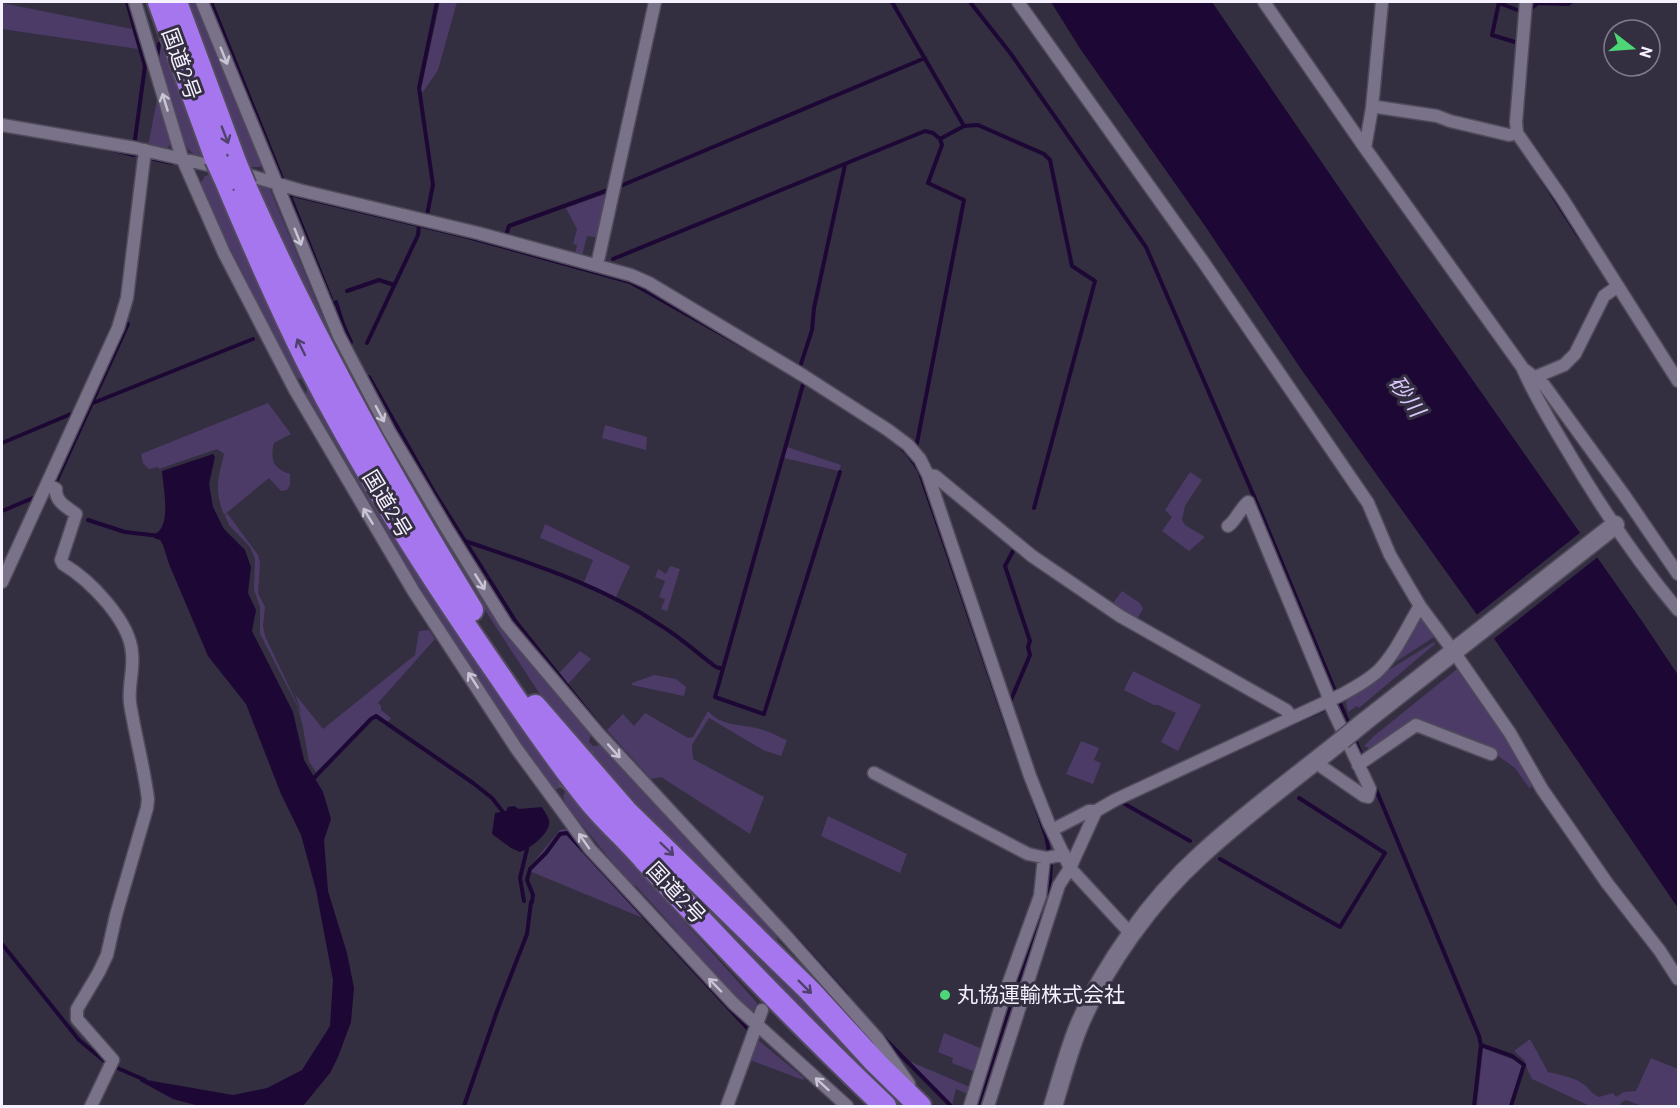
<svg xmlns="http://www.w3.org/2000/svg" width="1680" height="1108" font-family="Barlow,'Noto Sans JP',sans-serif">
<style>
.green{fill:#4b3b66}
.water{fill:#1d0835}
.pier{fill:#342e41}
.lines{fill:none;stroke-linecap:round;stroke-linejoin:round}
.stream{stroke:#1d0835;stroke-width:4}
.street-tunnel{stroke:#514b5d;stroke-width:12;stroke-dasharray:12 6;stroke-linecap:butt}
.street-casing{stroke:#504b5b;stroke-width:15}
.secondary-casing{stroke:#504b5b;stroke-width:21}
.highway-casing{stroke:#504b5b;stroke-width:26}
.street{stroke:#797289;stroke-width:12}
.secondary{stroke:#797289;stroke-width:18}
.highway{stroke:#a576ed;stroke-width:22}
.secondary-bridge-casing{stroke:#504b5b;stroke-width:21;stroke-linecap:butt}
.highway-bridge-casing{stroke:#504b5b;stroke-width:26;stroke-linecap:butt}
.secondary-bridge{stroke:#797289;stroke-width:18}
.highway-bridge{stroke:#a576ed;stroke-width:22}
.oneway{stroke:#cac5d5}
.oneway2{stroke:#50406c}
.poi-dot{fill:#4dd676;stroke:#342e41;stroke-width:2}
.labels{text-anchor:middle;stroke-width:6;stroke-linejoin:round;paint-order:stroke}
.street-label{font-size:21px;fill:#f5f1fe;stroke:#342e41}
.poi-label{font-size:21px;fill:#f5f1fe;stroke:#342e41;text-anchor:start}
.water-label{font-size:22px;font-style:italic;fill:#d8c8f9;stroke:#342e41}
</style>
<rect width="100%" height="100%" fill="#342e41"/>
<path class="green" d="M188 2H198L257 154 261 165 260 167H249Z
M440 2H457L438 70 423 92 421 90Z
M2 3 132 29 138 49 2 29Z
M161 45H164L207 159C195 156 188 152 183 141L159 62Z
M157 99 171 144 166 150 148 146Z
M212 173 309 381 296 378 251 294V289L219 227H216L199 186 205 176Z
M254 181 269 187 321 312 344 359V362L341 369Z
M611 192 600 238 587 236 582 256 575 254 577 245 573 244 577 229 566 208Z
M343 372 349 373 354 377 481 595 527 657 591 735 589 742 593 746 600 745 776 933 778 944 667 841 545 702 477 598Z
M308 387 605 833 757 1003 753 1012 749 1013 678 935 676 930 636 886 630 884 565 804 563 796 565 792 562 787 555 790 551 788 418 589 310 405 305 395Z
M268 403 291 434 274 443C270 459 273 469 290 474V485L287 490 281 491 269 478 224 515C214 490 218 479 224 454L217 449 159 469 158 467 149 469 143 463 141 454Z
M605 425 647 437 646 450 602 438Z
M787 447 841 465 839 471 784 458Z
M1190 472 1202 480 1185 506 1182 520 1185 525 1205 537 1189 551 1162 531 1172 517 1165 510Z
M227 513 258 555 260 563 258 593 265 607 263 626 265 636 302 714 295 694 323 729 415 655 419 631 429 630 435 639 378 703 381 706V710L391 718 388 722 376 715 371 718 316 772 309 762 303 728 298 707 260 634V607L254 590 255 559 250 547 229 525 225 516Z
M545 524 630 566 616 597 584 582 593 560 540 538Z
M670 566 680 569 667 611 661 609 665 599 659 597 665 581 655 577 658 569 666 574Z
M1122 591 1140 603 1143 609 1137 619 1111 606Z
M1421 618 1434 637 1383 670 1413 624Z
M1434 642 1435 644 1359 708 1357 706 1348 712 1346 703 1348 695Z
M580 651 591 659 568 684 559 673Z
M1457 669 1513 747 1530 775 1532 785 1530 789 1515 768 1494 753 1419 722 1374 750 1364 746 1374 736Z
M1133 671 1201 705 1178 751 1161 742 1176 713 1158 705H1154L1124 690Z
M654 675 676 679 686 687 684 696 632 685V683Z
M708 711C722 726 737 724 756 728 767 730 777 736 787 740L781 756 763 750 709 718 692 745 693 759 764 797 750 834 661 777 651 779 607 730 623 714 634 726 645 713 688 738 693 737Z
M1081 741 1099 748 1094 760 1101 763 1093 784 1066 774Z
M828 816 907 854 900 873 821 836Z
M564 829 570 830 643 918 527 870 560 830Z
M674 872 785 985 832 1020 912 1106H871L674 875Z
M944 1033 985 1050 978 1073 952 1063 953 1058 938 1052Z
M757 1039 804 1078 803 1080 750 1060Z
M1530 1039 1548 1072C1561 1075 1578 1078 1587 1087 1591 1092 1593 1094 1599 1097L1613 1093 1616 1097 1624 1092 1636 1091 1651 1058 1678 1069V1106H1642L1626 1100 1622 1102 1619 1106H1590L1532 1079 1528 1071 1525 1061 1514 1051Z
M1483 1048 1517 1061 1522 1066 1509 1106H1477Z
M909 1061 972 1088 970 1095 956 1089 952 1105Z"/>
<path class="water" d="M1051 2H1212L1401 278 1644 624 1678 675V908L1495 640 1301 369 1205 226 1081 50Z
M213 454 215 457 209 484 213 507 224 529 245 550 251 567 248 593 256 610 252 631 293 712 304 760 323 792 331 819 324 840 328 891 347 953 354 988 351 1022 338 1057 330 1073 303 1106H199L173 1099 140 1081 141 1079 233 1095 267 1088 302 1070 330 1026 333 980 316 890 301 835 281 794 246 704 208 656 169 564 163 545 160 540 154 538 155 534C172 526 163 487 162 471Z
M514 806 519 809 542 807C544 811 548 816 549 820 552 832 530 849 520 852L511 848 492 834 495 813 506 811 508 807Z"/>
<path class="pier" d="M1581 532 1599 556 1491 641 1474 617Z"/>
<g class="lines">
<path class="stream" d="M127 2 145 66 133 154
M211 2 283 181
M892 2 964 126 978 125 1044 154 1050 160 1072 266 1095 281 1034 508
M970 2 1011 54 1146 247 1259 508 1350 727
M1499 2 1492 35 1518 43V45
M1499 3 1520 11 1529 10 1538 3 1568 4 1571 2
M157 56 159 44
M109 149 134 155
M154 159 172 163
M1542 179 1580 238
M618 187 925 58
M289 194 464 236 630 282 748 349
M289 194 331 299
M427 215 433 185 419 88 437 2
M506 235 509 226 611 189
M613 259 925 131 933 133 940 139 964 126
M347 291 379 280 394 285
M334 303 336 302 343 324 351 342
M367 343 418 235 419 225
M800 367 812 330 814 308 845 165
M369 377 434 492 516 622 606 734
M804 381 715 697 764 714 840 472
M93 403 253 339
M2 443 71 414
M900 446 908 454 919 470 1011 738
M916 448 964 200 928 183 942 145 940 139
M55 484 128 324
M2 511 33 498
M88 520 125 532 160 536
M465 541C532 564 601 585 660 625 680 637 697 653 716 667L723 669
M1010 702 1030 655 1028 647 1030 641 1005 566 1014 549
M1285 727 1339 703
M1354 737 1368 772
M313 779 371 719 376 716 473 783 492 798 503 812
M1375 787 1479 1036 1481 1045 1474 1106
M1123 803 1190 841
M1035 804 1046 836 1048 835
M1220 859 1340 927 1385 853 1299 798
M524 901 520 878 527 849
M532 902 533 895 527 880 530 869 546 853 560 834 567 833 749 1030
M793 935 846 994
M2 944 79 1040 108 1064 145 1080
M882 1036 951 1106
M1481 1045 1512 1056 1524 1065 1511 1106
M464 1106 497 1011 527 934 531 902
M978 1106 1007 1015 1044 908 1050 881 1051 862 1046 836"/>
<path class="street-tunnel" d="M563 789 592 744"/>
<defs>
<path id="street" d="M135 2 182 158 224 253 295 390 414 592 516 748 590 849 733 1003 847 1106
M202 2 339 336 389 431 447 529 506 624 599 734 788 938 877 1038 909 1084
M1018 2 1204 263 1368 503 1390 555 1420 606 1454 652 1510 733 1542 789 1607 883 1660 951 1678 979
M1264 2 1365 148 1522 367C1534 395 1550 421 1566 448 1599 504 1636 560 1678 610
M1526 2 1516 122 1517 133 1562 198 1678 381
M1372 108 1377 107 1437 116 1450 121 1509 135 1517 133
M2 125 135 148 221 168
M1365 148 1372 108 1382 2
M238 172 299 190 478 233 631 275 649 283 804 376 888 430 908 445 920 459 928 475 1030 776 1049 824 1070 868 1131 934
M597 265 655 2
M1525 370 1544 385 1624 495 1678 574
M1528 380 1564 365 1575 354 1604 296 1618 286
M928 475 935 476 1032 556 1120 616 1286 710 1292 717
M47 484 56 489C55 502 67 507 76 514L61 560 63 564C90 580 130 621 132 653 134 670 128 686 130 703 135 735 144 767 148 799L147 808 116 915 107 955 99 972 77 1009V1019L113 1060 91 1106
M1228 526C1235 522 1239 510 1248 502L1327 693 1328 700 1370 789 1368 797 1364 796 1315 762
M2 582 118 328 127 298 145 150
M1358 765 1416 725 1491 754
M874 773 1028 854 1047 858 1064 854
M1052 830 1089 811H1096
M727 1106 762 1010
M970 1106 1005 993 1040 896 1044 858
M988 1106 1059 885 1070 868 1096 811 1115 800 1341 695C1354 688 1367 681 1378 671 1396 653 1407 627 1420 606"/>
<path id="secondary" d="M1364 722 1615 525
M1053 1106C1061 1080 1068 1053 1078 1028 1103 967 1152 899 1201 855 1245 814 1295 778 1342 740"/>
<path id="highway" d="M159 2 216 159
M176 2 236 164
M226 181C252 243 279 305 309 365 362 469 425 568 492 665 523 710 554 757 589 800 606 821 627 839 644 859 722 944 802 1027 885 1106
M245 186C310 333 388 473 472 610
M535 706 626 811 810 991 876 1063 920 1106"/>
</defs>
<use href="#street" class="street-casing"/>
<use href="#secondary" class="secondary-casing"/>
<use href="#highway" class="highway-casing"/>
<use href="#street" class="street"/>
<use href="#secondary" class="secondary"/>
<use href="#highway" class="highway"/>
<defs>
<path id="secondary-bridge" d="M1342 740 1364 722"/>
<path id="highway-bridge" d="M216 159 226 181
M236 164 245 186"/>
</defs>
<use href="#secondary-bridge" class="secondary-bridge-casing"/>
<use href="#highway-bridge" class="highway-bridge-casing"/>
<use href="#secondary-bridge" class="secondary-bridge"/>
<use href="#highway-bridge" class="highway-bridge"/>
</g>
<defs><path id="oneway-shaft" d="M-6 0H5M1.5-3L5.5 0L1.5 3" fill="none" stroke-width="1.6" stroke-linecap="round" stroke-linejoin="round" transform="scale(1.5)"/></defs>
<g class="oneway">
<use href="#oneway-shaft" transform="translate(224 56) rotate(68)"/>
<use href="#oneway-shaft" transform="translate(165 102) rotate(-107)"/>
<use href="#oneway-shaft" transform="translate(298 237) rotate(68)"/>
<use href="#oneway-shaft" transform="translate(380 414) rotate(62)"/>
<use href="#oneway-shaft" transform="translate(368 516) rotate(-121)"/>
<use href="#oneway-shaft" transform="translate(480 582) rotate(58)"/>
<use href="#oneway-shaft" transform="translate(473 680) rotate(-123)"/>
<use href="#oneway-shaft" transform="translate(614 751) rotate(48)"/>
<use href="#oneway-shaft" transform="translate(584 841) rotate(-125)"/>
<use href="#oneway-shaft" transform="translate(715 985) rotate(-134)"/>
<use href="#oneway-shaft" transform="translate(822 1084) rotate(-137)"/>
</g>
<g class="oneway2">
<use href="#oneway-shaft" transform="translate(225 135) rotate(69)"/>
<use href="#oneway-shaft" transform="translate(301 347) rotate(-116)"/>
<use href="#oneway-shaft" transform="translate(667 849) rotate(44)"/>
<use href="#oneway-shaft" transform="translate(805 987) rotate(45)"/>
</g>
<circle class="poi-dot" cx="945" cy="995" r="6"/>
<g class="labels">
<g class="street-label">
<text transform="translate(181 64) rotate(70)" y="7">国道2号</text>
<text transform="translate(387 504) rotate(59)" y="7">国道2号</text>
<text transform="translate(676 893) rotate(47)" y="7">国道2号</text>
</g>
<g class="poi-label">
<text x="957" y="1002">丸協運輸株式会社</text>
</g>
<g class="water-label">
<text transform="translate(1407 396) rotate(55)" y="8">砂川</text>
</g>
</g>
<rect width="1680" height="1108" fill="none" stroke="#f5f1fe" stroke-width="6"/>
<g transform="translate(1632 48) rotate(107)"><circle r="28" fill="#342e41" stroke="#817c8d" stroke-width="1.5"/>
<path d="M0-4.5L10 22L0 15L-10 22Z" fill="#4dd676"/>
<text y="-9" font-size="16" font-weight="bold" text-anchor="middle" fill="#f5f1fe">N</text>
</g>
</svg>
